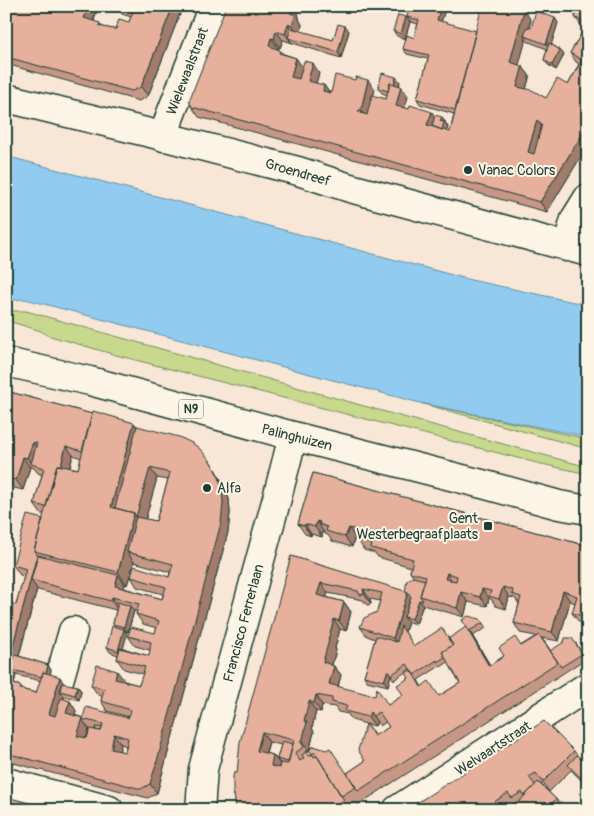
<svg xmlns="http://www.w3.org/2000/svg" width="594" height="816" font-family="Pangolin,sans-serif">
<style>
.green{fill:#c8d98d;stroke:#748b60}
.water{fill:#91cbf0;stroke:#6392a5}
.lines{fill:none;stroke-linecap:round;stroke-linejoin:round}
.minor-casing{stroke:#1f3d34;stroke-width:31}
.major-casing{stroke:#1f3d34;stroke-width:31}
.minor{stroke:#fcf5e5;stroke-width:28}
.major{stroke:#fcf5e5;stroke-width:28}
.wall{fill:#c69786;stroke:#1f3d34;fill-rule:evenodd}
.shaded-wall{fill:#a17b6d;stroke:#1f3d34}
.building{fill:#e6b09c;stroke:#1f3d34;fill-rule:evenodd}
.poi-dot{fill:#1f3d34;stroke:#fcf5e5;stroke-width:2}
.labels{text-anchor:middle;stroke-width:4;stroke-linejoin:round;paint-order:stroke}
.shield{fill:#fcf5e5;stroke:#617469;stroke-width:1}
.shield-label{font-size:12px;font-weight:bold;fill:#1f3d34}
.street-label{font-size:14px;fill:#1f3d34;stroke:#fcf5e5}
.poi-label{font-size:14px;fill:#1f3d34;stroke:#fcf5e5;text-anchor:start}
</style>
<rect width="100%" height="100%" fill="#f8e7d6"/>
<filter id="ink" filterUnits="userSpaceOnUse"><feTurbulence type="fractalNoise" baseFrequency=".02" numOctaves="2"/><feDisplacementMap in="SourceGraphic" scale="10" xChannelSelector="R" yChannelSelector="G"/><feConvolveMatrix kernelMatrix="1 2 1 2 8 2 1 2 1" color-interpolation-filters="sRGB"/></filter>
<g filter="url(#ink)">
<path class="green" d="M12 311H26L396 415 588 467V474L537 463 116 355 47 335 41 331 8 321H6V313Z
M420 403 588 439V449Z"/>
<path class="water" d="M6 156 471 280 588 305V437L420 403 25 299 6 301Z"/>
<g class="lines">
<defs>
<path id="minor" d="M6 98 154 134 298 171 350 188 588 252
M164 137 170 116 213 6
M567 247 575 219 588 198
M58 684 73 631
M6 782 109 810
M200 810 203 769 277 498 293 436
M397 810 588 686"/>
<path id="major" d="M6 362 90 381 293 436 486 485 559 505 588 510"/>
</defs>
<use href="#minor" class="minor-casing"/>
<use href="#major" class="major-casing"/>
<use href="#minor" class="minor"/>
<use href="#major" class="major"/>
</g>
<path class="wall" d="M6 6H98L94 21 103 27 113 29H116L129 22 131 17 122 14 116 6H183L148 96 139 101 6 64Z
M226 6 298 14 299 17V19L302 25 300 31 333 40 349 31 341 58 283 40 280 48H278L277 49 284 54 296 58 302 67 319 73 316 83 329 92 375 89 373 96 386 99 387 95 382 93 378 88 400 82 399 86 408 96 405 108 435 117 446 122 445 123 448 127 447 131 450 132 454 114 420 104 417 99 428 59 407 54 403 49 414 38 418 24 411 22 407 17 410 6H446L441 22 476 31 531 20 529 27 531 28 555 18 558 23 551 44 560 50 564 55 556 70 548 65 544 60 547 49 527 41 526 39 518 65 522 66 529 75V78L526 89 546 98 568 85 579 64 576 62 570 53 585 28 582 27 575 17 577 8 576 6H588V145L547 212 199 117 192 107Z
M410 22 405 39 397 36 393 31Z
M6 391 92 414 134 423 137 426 215 469 225 487 229 499 230 513 228 532 157 793 148 798 6 761V686L12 687V686L6 684V602L16 605 24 576 20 575 13 565 43 519 44 514H41L34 504 42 475 38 473 34 468 30 467 23 490 14 488 7 478V477H6ZM73 455 81 458 78 469 70 467ZM157 478 168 480 156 521 145 519ZM134 562 170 572 169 577H131L137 587 163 594 162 599 124 588 125 584 127 585ZM37 589 38 590 116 610 113 624 115 627 107 647 110 652 118 655 117 659 124 669 143 674 139 685 124 681V680L91 685 98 695 102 696 101 701 107 711 129 717 128 718H83L75 715 76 711 70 701 63 699 64 696 79 700 81 691 78 686 64 684 50 674 51 670 48 665 19 656ZM134 611H137L136 614 143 624 157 628 155 633 128 636 135 646 150 650 149 656 123 648 127 634 125 631 128 632ZM16 675 41 681 36 693 24 690 21 686 14 684ZM89 729H90L87 738H86ZM121 744 126 746 125 752 119 751Z
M313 473 588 546V625L579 622 572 613 575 603 570 601 559 641 542 638 551 651 576 643 585 659 565 672 350 810H236L235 797 233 794 237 773 291 556 405 592 413 577 410 572 411 567 378 557 375 553 364 550 358 540V538L355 537 352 547 332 541 328 535 325 534 323 531 322 537 311 534V536L305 534 298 524ZM328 593 363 600 367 605 371 604 370 599 380 601 377 612 360 627 367 636 375 639 364 676 367 681 388 686 391 675 394 680 410 669 411 670 403 695 389 705 338 687 341 675 334 666 332 665 336 650 335 648 340 629 346 631 351 612 344 602 326 597ZM509 597 515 598 519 604 514 623 520 633 536 636 490 665 473 637 449 638 414 646 405 632 408 622 416 624 423 605 464 617 468 602 487 606 489 598 491 599 496 606 506 609ZM448 662 460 683 439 696 422 687 418 680 440 666 441 667ZM322 705 335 707 338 712 348 714 352 720 366 724 365 761 347 773 310 749 314 732 312 728 316 711 321 712ZM377 722 380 726 386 722 389 727 375 736 367 724 375 726ZM269 742 281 745 277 759 280 764 273 755 266 753ZM309 750 312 754 309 755 306 751H309Z
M480 619 486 628 473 636 462 620Z
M574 751 577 755 588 766V787L571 770 549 792 543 783 541 784 556 799 564 810H511L516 805 515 803 504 810H406Z"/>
<path class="shaded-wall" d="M93 6H98L91 28 84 18 88 8Z
M173 6H183L148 96 141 87Z
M290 6H301L298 14 299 17V19L302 25 299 35 292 25 290 13Z
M441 6H446L440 26 437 20Z
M524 10 531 20 526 37 524 36 526 39 517 72 510 62Z
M588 11V27L585 23Z
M406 17 410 22 405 39 401 34Z
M555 18 558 23 550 49 546 44Z
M288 24 294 34 288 38 292 43 285 34Z
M345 26 349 31 341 58 338 52Z
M276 31 283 40 280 48 274 39Z
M271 38 278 48 276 56 269 46Z
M560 50 564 55 556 70 552 65Z
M296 58 303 68 298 87 291 77Z
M313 63 319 73 314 91 308 81Z
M522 66 529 75V78L524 97 517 87Z
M396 77 400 82 395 97 392 92Z
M368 80 375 89 368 120 361 110Z
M324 85 331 95 323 91Z
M401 86 408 96 403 115 396 106Z
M432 112 438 122 435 131 427 125Z
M442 117 448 127 444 138 441 133 440 121Z
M537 120 544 130 535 162 528 152Z
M588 125V145L547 212 540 202Z
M134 423 144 436 123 513 111 507Z
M33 442 39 452 31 464 27 458Z
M66 446 73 455 57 517 50 508Z
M23 457 30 467 23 490 16 480Z
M209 459 215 469 225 487 229 499 230 513 228 532 157 793 150 784Z
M150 468 157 478 136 554 127 552 134 562 127 585 118 572 134 513Z
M317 521 323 531 322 537 315 527Z
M305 524 311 534V536L304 526Z
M349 528 355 537 352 547 345 537Z
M37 555 44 564 31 580 37 589 15 670H12L16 675 13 686 10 681 12 671 8 664Z
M447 573 453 583 445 579Z
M118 575 125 584 122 595 115 586Z
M321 583 328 593 324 604 317 595Z
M503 587 509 597 506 609 499 599Z
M363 589 370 599 371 604 364 594Z
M482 589 489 598 487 606 480 597Z
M563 591 570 601 559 641 552 632Z
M408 592 414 602 404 617 408 622 400 647 393 638Z
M461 592 468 602 464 617 457 608Z
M112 597 119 606 118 610 111 601Z
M419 600 423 605 416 624 412 619Z
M344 602 351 612 346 631 339 621Z
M130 606 134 611 128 632 124 627Z
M334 619 340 629 335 648 336 650 330 672 323 662 328 640Z
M466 627 473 637 496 675 489 666Z
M124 629 127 634 121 656 118 651Z
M48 665 51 670 49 683 45 678Z
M334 666 341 675 336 694 329 684Z
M388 670 391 675 388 686 384 681Z
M117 671 124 680 122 688 115 679Z
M60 677 66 687 60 691 64 696 56 724 49 714Z
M78 686 81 691 79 700 75 695Z
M316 695 322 705 321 712 314 703Z
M70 701 76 711 73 722 66 713Z
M309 701 316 711 312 728 314 732 309 751 302 742 304 721Z
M370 712 377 722 375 726 368 717Z
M82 719 89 729 84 746 77 736Z
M262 732 269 742 263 761 257 751Z
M114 734 121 744 118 758 111 749Z
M273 755 280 764 277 775 271 766Z"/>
<path class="building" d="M6 6H82L88 8 84 18 100 23 99 26 113 29H116L119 19 129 22 133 11 120 6H173L141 87 132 91 6 57Z
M82 6H93L91 12 88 8Z
M226 6H290L293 7 290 13 296 15 292 25 288 24 285 34 276 31 274 39 271 38 269 46 280 50 279 53 296 58 291 77 299 79 304 61 313 63 308 81 324 85 323 91 331 93 335 75 355 80 356 77 368 80 361 110H359L358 112 367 115 372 95 386 99 390 83 401 86 396 106 409 109 410 105 432 112 427 125 450 132 482 6H510L524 10 510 62 522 66V69L517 87 532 90 546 98 557 79 568 85 582 60 570 53 587 24 588 125 540 202 192 107 189 101ZM537 120 542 124 534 154 528 152Z
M410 6H441L437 20 476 31 455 110 417 99 429 55 403 49 407 35 414 38 419 20 407 17Z
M578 6H588V11L585 23 575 17Z
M536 11 555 18 546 44 524 36 527 27 531 28Z
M398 15 406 17 401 34 393 31Z
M338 24 345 26 338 52 288 38 291 28 333 40Z
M549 43 560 50 552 65 544 60Z
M382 73 396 77 394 84 390 83 388 91 378 88Z
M435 115 442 117 440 121 444 122 442 130 432 126Z
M6 391 92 414 82 451 66 446 61 465H57L46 507 34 504 44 468 31 464 37 443 33 442 27 458 23 457 16 480 7 478 9 469 6 468Z
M93 411 134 423 111 507 134 513 118 572 34 551 57 465 78 469Z
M137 426 179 437 192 443 199 448 209 459 219 477 222 490 223 503 221 523 157 761 150 784 141 789 6 753V686L12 687 13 684 21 686 20 689 36 693 43 672 60 677 49 714 55 716 61 698 70 701 66 713 83 718 86 707 128 718 131 710 101 701 104 689 91 685 97 665 117 671 115 679 139 685 145 667 117 659 120 648 149 656 151 642 128 636 131 627 155 633 159 621 136 614 139 604 112 597 111 601 31 580 38 555 118 575 115 586 162 599 166 587 131 577 134 566 169 577 173 564 127 552 136 517 156 521 170 473 150 468 136 517 134 513 115 508ZM83 718 82 719 103 724 101 731 90 729 87 738 77 736ZM114 734 128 738 125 752 111 749Z
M313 473 588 546V617L572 613 577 596 563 591 552 632 514 623 521 597 512 594 513 590 503 587 499 599 489 596 491 591 482 589 480 597 461 592 457 608 420 596 426 576 410 572 413 559 371 548 372 544 358 540 359 535 355 534 357 530 349 528 345 537 326 531 327 527 319 524 320 522 317 521 315 527 305 524 304 526 298 524ZM447 573 457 576 456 581 445 579Z
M27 515 43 519 34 551 37 555 8 664H6V602L16 605 26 569 13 565Z
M291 556 408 592 393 638 360 627 364 618 377 612 382 593 363 589 364 594 360 595 358 591 321 583 317 595 344 602 339 621 334 619 328 640H329L323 662 334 666 329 684 375 696 377 688 388 705 403 695 397 685 409 678 406 673 411 670 421 687 429 681 439 696 460 683 442 652 453 645 448 639 466 627 489 666 504 656 499 648 515 637 521 646 539 635 558 662 358 791 347 773 365 761 358 750 366 724 374 736 389 727 379 712 373 716 370 712 368 717 345 711 347 706 332 702V698L316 695 314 703 309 701 304 721 307 722 302 742 300 741 304 747 295 753 300 761 304 758 302 755 306 752 309 756 312 754 314 757 317 756 344 800 328 810H236L234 794H233V776L234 773H237L240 742ZM262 732 294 740 288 764 280 763 279 768 271 766 273 755 257 751Z
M413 577 425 580 420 596 423 601 419 600 412 619 404 617 411 597 408 592H405L407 580Z
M118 602 130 606 124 627 113 624Z
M468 616 480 619 483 623 469 631 462 620Z
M112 626 124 629 118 651 107 647Z
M401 626 414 646 442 628 453 645 442 652 445 657 437 662V660L414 675 407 664 391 675 388 670 384 681 364 676 376 636 397 642Z
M565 638H572L582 654 561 667 550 651 564 642Z
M15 655 48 665 46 673 43 672 42 677 12 670 10 681 6 680V668L11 669Z
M62 683 78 686 75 695 60 691Z
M544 721 574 751 543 782 536 773 529 777 535 785 524 796 522 792 512 798 508 793 494 802 499 810H406Z
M96 727 102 728 101 731 95 730Z
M282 741 293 744 288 762 277 759Z
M314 746 326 750 330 748 356 787 341 796 315 752 312 754 309 750Z
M577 755 588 766V785L568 765Z
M538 782 556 799 545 810H511Z
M6 797 56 810H6Z"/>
</g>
<g class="poi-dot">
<circle cx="468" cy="170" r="5"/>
<circle cx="207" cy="488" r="5"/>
<rect x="483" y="521" width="10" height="10" rx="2.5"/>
</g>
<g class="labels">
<rect class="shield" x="178.5" y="399.5" width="25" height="19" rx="4"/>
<g class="shield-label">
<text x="191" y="413">N9</text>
</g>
<g class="street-label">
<text transform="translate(187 71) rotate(-69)" y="5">Wielewaalstraat</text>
<text transform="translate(298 172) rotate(16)" y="5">Groendreef</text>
<text transform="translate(297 437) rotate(14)" y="5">Palinghuizen</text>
<text transform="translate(243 623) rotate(-75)" y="5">Francisco Ferrerlaan</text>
<text transform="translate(493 748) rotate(-33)" y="5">Welvaartstraat</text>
</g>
<g class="poi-label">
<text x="478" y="175">Vanac Colors</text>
<text x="217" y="493">Alfa</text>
<text x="478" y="523" text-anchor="end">Gent<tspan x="478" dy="16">Westerbegraafplaats</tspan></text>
</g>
</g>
<rect width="594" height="816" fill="none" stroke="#fcf5e5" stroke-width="25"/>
<rect x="12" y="12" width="569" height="791" fill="none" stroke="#1f3d34" stroke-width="2" filter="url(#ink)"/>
</svg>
